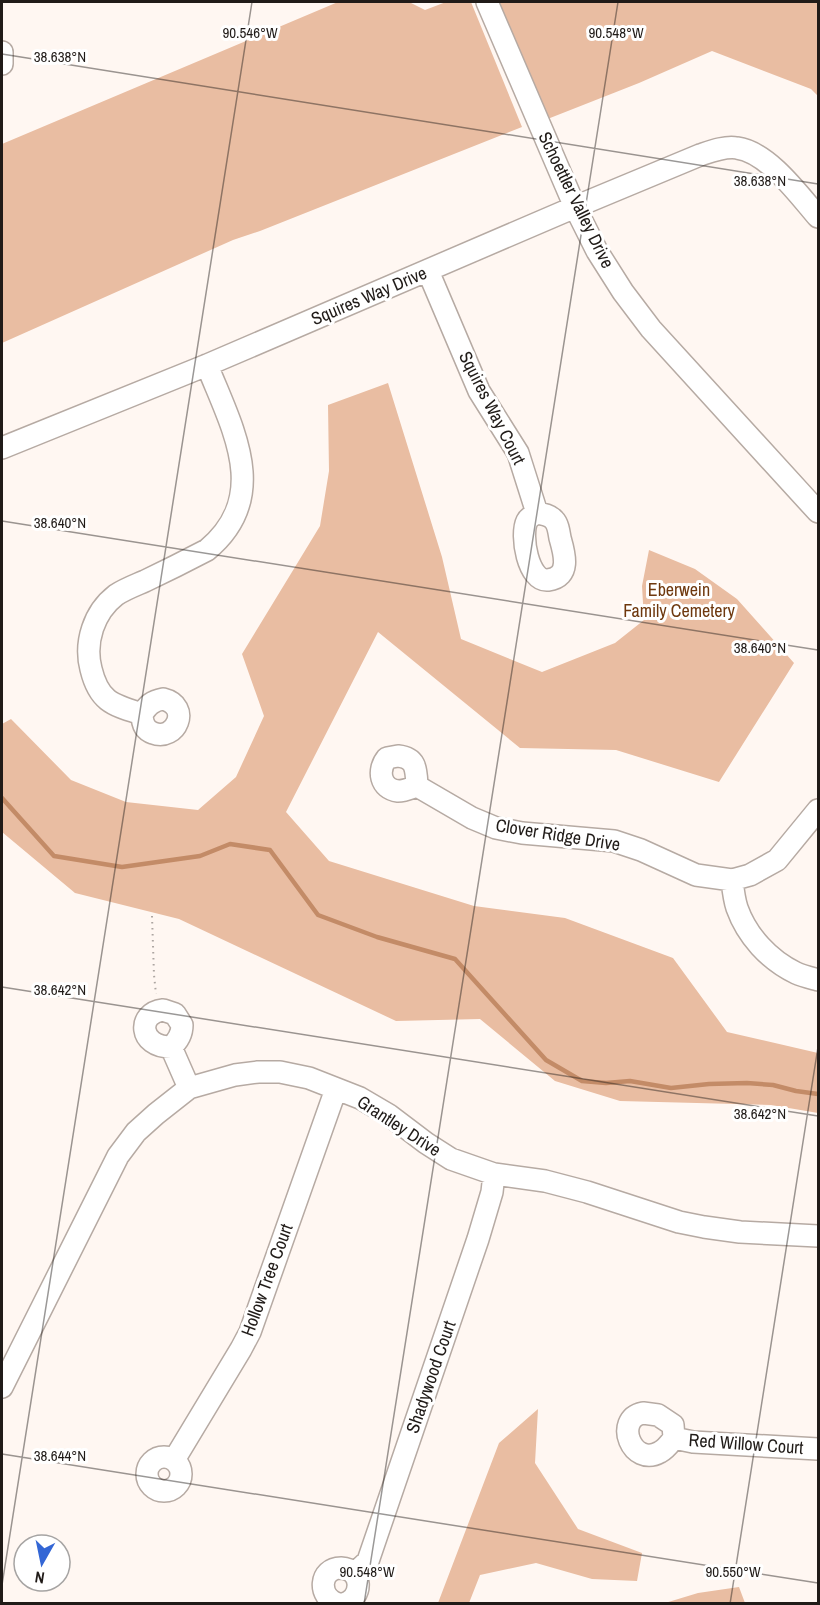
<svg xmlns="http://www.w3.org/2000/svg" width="820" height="1605" font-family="'Archivo Narrow',sans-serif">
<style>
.green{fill:#e9bda2}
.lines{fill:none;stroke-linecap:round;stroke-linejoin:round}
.stream{stroke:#c38b67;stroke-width:4.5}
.minor-casing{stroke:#b6aaa3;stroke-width:24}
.path{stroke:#aca5a1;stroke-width:2;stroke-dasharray:1.5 4.5;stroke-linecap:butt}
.minor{stroke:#fff;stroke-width:21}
.ticks{fill:none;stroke:#201b18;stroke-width:1.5;stroke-opacity:0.45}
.labels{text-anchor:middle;stroke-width:6;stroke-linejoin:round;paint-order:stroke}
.street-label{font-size:18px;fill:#201b18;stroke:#fff}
.park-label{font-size:18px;fill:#6e380e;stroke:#fff}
.ticks-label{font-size:15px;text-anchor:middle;fill:#201b18;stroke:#fff;stroke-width:6;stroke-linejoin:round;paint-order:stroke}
</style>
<rect width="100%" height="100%" fill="#fff7f2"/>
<path class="green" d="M338 2H409L425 10 446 2H471L522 127 260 231 233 240 2 343V144Z
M499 2H818V96L811 89 712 51 639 83 545 120Z
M388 383 442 557 461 639 542 672 615 643 644 620 642 586 649 550 695 569 737 599 794 663 719 782 616 750 520 748 378 632 286 812 329 861 474 906 565 918 673 958 727 1032 818 1053V1113L771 1105 620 1101 555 1081 480 1019 396 1021 179 919 75 893 2 832V724L11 719 71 780 126 802 198 810 236 777 264 716 242 654 320 526 329 471 328 405Z
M538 1409 535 1463 578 1529 642 1553 637 1581 592 1579 536 1563 480 1575 469 1603H438L499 1443Z
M739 1587 745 1603H665L698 1593Z"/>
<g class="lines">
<path class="stream" d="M2 798 54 856 122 867 200 856 230 844 270 850 318 915 377 937 455 959 546 1060 582 1081 606 1083 630 1081 671 1088 709 1084 747 1083 773 1085 796 1091 818 1094"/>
<defs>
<path id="minor" d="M487 2 575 207 597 251 623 292 651 329 818 512
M2 52V64
M428 271 479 391 518 453 537 513
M2 448 207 365 575 207 700 155C712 151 725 146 737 148 768 152 799 195 818 217
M537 513C543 514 550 515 554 520 558 524 559 532 560 538 564 552 572 577 548 580 528 582 520 535 527 521 529 517 533 515 537 513Z
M163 699C192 706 176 742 153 733 144 730 142 722 142 714 148 705 152 701 163 699Z
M142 714C113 705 99 702 91 669 84 642 94 612 116 595 125 589 136 585 145 581 166 571 186 561 207 550 272 496 232 428 207 365
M398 756C417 758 416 770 417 786 411 788 405 791 398 791 380 789 377 770 387 758Z
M417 786 472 818 496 828 522 833 614 841 641 850 696 875 732 880 750 875 777 860 818 810
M732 880C733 889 734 899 737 908 747 936 769 960 796 973 803 976 811 978 818 980
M163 1010 175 1014 182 1025C182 1034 178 1041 171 1047 138 1047 137 1013 163 1010Z
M171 1047 189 1088
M2 1387 118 1156 136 1132 156 1114 189 1088 235 1075 258 1072H280L309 1078 360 1098 389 1115 426 1143 451 1159 494 1174 545 1181 587 1192 679 1222 704 1227 740 1232 818 1236
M643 1413 658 1415 673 1425 674 1438C670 1443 666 1449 660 1452 632 1468 613 1419 643 1413Z
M674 1438 693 1442 818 1449
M147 1474a17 17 0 1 1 34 0a17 17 0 1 1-34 0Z
M174 1460 241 1349 250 1332 336 1089
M354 1574 368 1561 478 1239 492 1192 494 1174
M338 1604C317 1597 319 1568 341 1568 363 1569 364 1598 343 1604"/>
</defs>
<use href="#minor" class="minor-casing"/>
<path class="path" d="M152 916 154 975 156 994"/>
<use href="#minor" class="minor"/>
</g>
<path class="ticks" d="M2 54 818 184M2 521 818 650M2 987 818 1116M2 1454 818 1583M2 1585 252 2M364 1604 618 2M730 1604 818 1047"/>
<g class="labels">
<g class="street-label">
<text transform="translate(576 200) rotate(64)" y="6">Schoettler Valley Drive</text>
<text transform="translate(369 296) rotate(-23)" y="6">Squires Way Drive</text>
<text transform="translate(492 408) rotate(63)" y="6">Squires Way Court</text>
<text transform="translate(558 835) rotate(9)" y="6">Clover Ridge Drive</text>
<text transform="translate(399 1126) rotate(33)" y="6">Grantley Drive</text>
<text transform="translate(267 1280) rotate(-70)" y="6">Hollow Tree Court</text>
<text transform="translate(431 1377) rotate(-71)" y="6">Shadywood Court</text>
<text transform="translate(746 1444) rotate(4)" y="6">Red Willow Court</text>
</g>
<g class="park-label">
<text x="679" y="596">Eberwein<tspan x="679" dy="21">Family Cemetery</tspan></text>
</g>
</g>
<g class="ticks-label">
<text x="250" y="38">90.546°W</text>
<text x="616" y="38">90.548°W</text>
<text x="60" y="62">38.638°N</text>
<text x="760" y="186">38.638°N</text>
<text x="60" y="528">38.640°N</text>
<text x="760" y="653">38.640°N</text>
<text x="60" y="995">38.642°N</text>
<text x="760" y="1119">38.642°N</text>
<text x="60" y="1461">38.644°N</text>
<text x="367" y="1577">90.548°W</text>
<text x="733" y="1577">90.550°W</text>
</g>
<rect width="820" height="1605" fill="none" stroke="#201b18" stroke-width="6"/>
<g transform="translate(42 1563) rotate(189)"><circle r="28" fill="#ffffff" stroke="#a6a4a3" stroke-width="1.5"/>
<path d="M0-4.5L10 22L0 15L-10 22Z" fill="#3366d5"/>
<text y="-9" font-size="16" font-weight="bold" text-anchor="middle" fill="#201b18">N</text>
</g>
</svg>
